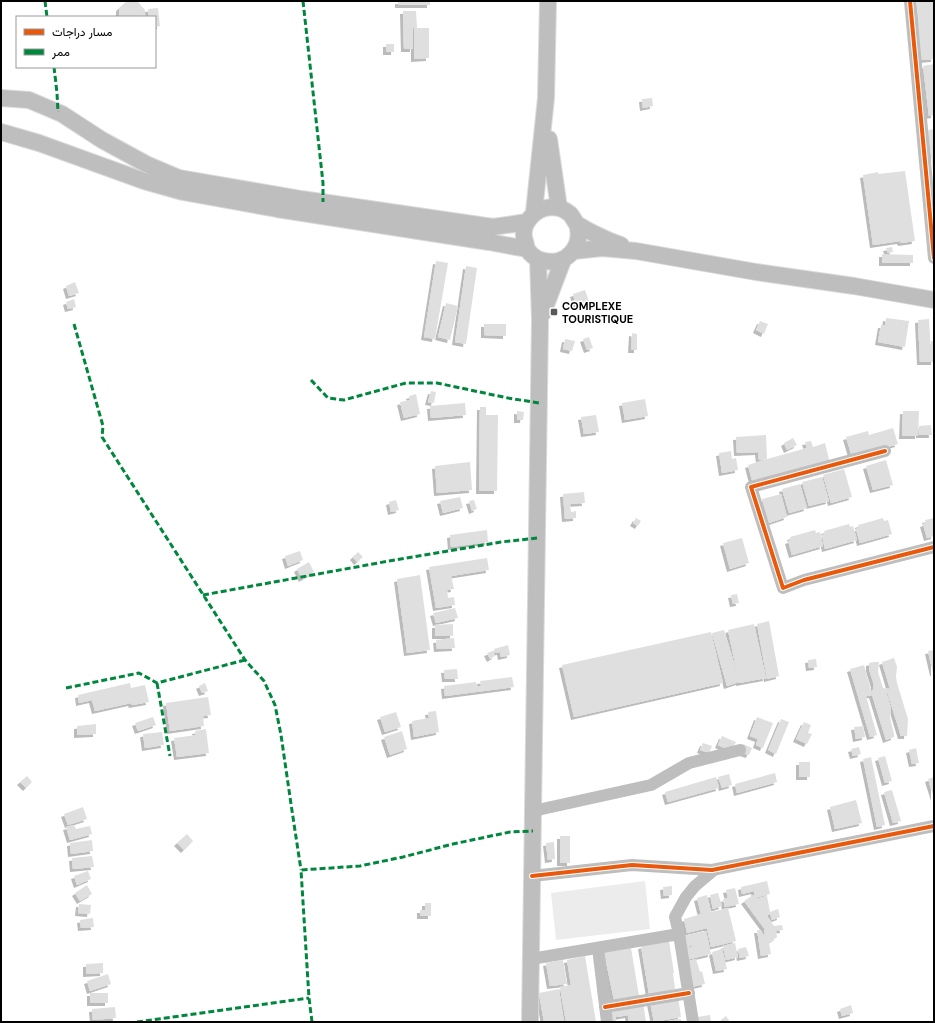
<svg xmlns="http://www.w3.org/2000/svg" width="935" height="1023" font-family="'DM Sans',Vazirmatn,sans-serif">
<style>
.green{fill:#ececec}
.building{fill:#dfdfdf;filter:url(#shadow)}
.lines{fill:none;stroke-linecap:round;stroke-linejoin:round}
.major-casing{stroke:#dbdbdb;stroke-width:18}
.minor{stroke:#bebebe;stroke-width:12}
.major{stroke:#bebebe;stroke-width:16}
.quiet{stroke:#00873e;stroke-width:3;stroke-dasharray:6 3;stroke-linecap:butt}
.cycleway-casing{stroke:#fff;stroke-width:6}
.cycleway{stroke:#e8590c;stroke-width:4}
.poi-dot{fill:#595959;stroke:#fff;stroke-width:1.5}
.labels{text-anchor:middle;stroke-width:3;stroke-linejoin:round;paint-order:stroke}
.poi-label{font-size:11px;font-weight:bold;fill:#000;stroke:#fff;text-anchor:start}
</style>
<defs>
<filter id="shadow"><feDropShadow dx="-3" dy="3" stdDeviation="0" flood-color="#0004"/></filter>
</defs>
<rect width="100%" height="100%" fill="#fff"/>
<path class="green" d="M645 881 650 929 556 940 551 893Z"/>
<path class="building" d="M137 1 145 10V17H119V8L126 2Z
M398 1H430V5H398Z
M916 1H934V59L921 60 916 25H919Z
M158 8 160 26 155 27V17H149L148 9Z
M403 11H416L417 28H429V58L414 59V28H413V49H404Z
M386 44H394V52H386Z
M934 64V115L929 116 923 66Z
M652 98 653 106 643 108 642 99Z
M934 129V172H933L928 130Z
M905 171 915 241 901 243 900 241 873 245 863 175 878 172V174Z
M892 247 893 252 888 253 886 248Z
M882 254 913 255V263H882Z
M436 261 448 263 435 339 424 337Z
M466 266 477 268 466 344 455 342Z
M75 282 79 293 69 296 66 286Z
M585 290 590 304 577 308 573 294Z
M74 299 76 307 68 309 66 302Z
M446 303 458 306 450 340 438 337Z
M886 318 909 321 905 347 878 342 881 325H885Z
M929 319 931 354V341H934V362H920L918 320Z
M760 321 768 324 764 334 756 330Z
M484 324H506V336L484 335Z
M632 333 637 334V350H631Z
M589 337 593 348 587 350 583 339Z
M565 339 575 341 572 351 563 349Z
M431 391 436 392 434 403 428 402Z
M416 394 420 414 404 418 400 402 410 400 409 396Z
M645 399 648 416 625 420 622 403Z
M465 403 466 415 431 418 430 406Z
M480 407H486V415H498L497 491H479Z
M517 411 524 412 523 420H517Z
M903 411H919L918 436H902Z
M596 415 599 432 584 434 581 417Z
M931 425 932 435H919V426Z
M893 428 898 444 852 457 846 437 868 431 869 435Z
M766 435 767 459 807 448 805 442 811 441 813 447 825 443 830 463 753 484 748 465 767 459 759 460 758 452 737 453 736 437Z
M793 438 797 445 787 450 784 443Z
M731 451 732 459 736 458 738 470 722 473 719 453Z
M886 460 893 485 873 490 866 466Z
M470 462 472 490 437 493 435 466Z
M844 469 852 497 831 503 823 475Z
M822 477 829 501 809 506 802 482Z
M800 484 807 508 789 513 782 489Z
M584 492 585 503 570 504 571 512 576 511V518L565 519 563 494Z
M781 494 787 517 769 523 762 499Z
M460 497 463 508 443 513 440 501Z
M396 500 399 510 391 512 389 502Z
M474 500 477 509 472 511 469 501Z
M636 518 641 521 638 526 633 523Z
M883 518 884 521 888 520 892 534 860 543 856 529 859 528 858 525Z
M934 518V536L927 538 923 524 926 523 925 520Z
M849 524 850 527 853 526 857 540 825 549 822 535 825 534 824 531Z
M487 530 488 542 451 547 450 535Z
M815 530 816 533 820 532 823 546 792 555 788 541 791 540 790 537Z
M742 538 749 563 730 569 723 543Z
M300 551 303 560 288 566 285 556Z
M358 552 363 557 357 562 353 557Z
M487 558 489 570 451 576 454 589 447 590 448 598 454 597 455 605 436 608 429 567Z
M309 562 314 572 302 579 297 569Z
M420 575 430 650 407 653 397 579Z
M737 594 739 603 733 604 731 595Z
M455 608 458 618 436 623 433 613Z
M769 621 779 676 767 679 757 624Z
M453 624V636H435V625Z
M754 624 766 678 739 683V682L727 686 712 633 724 630 737 673 728 630Z
M711 632 723 683 574 717 562 665Z
M454 638 455 648 437 649 436 640Z
M508 645 510 655 501 657 500 652 495 653 494 649Z
M934 650V673H933L928 651Z
M493 651 495 656 490 659 487 653Z
M894 658 897 667 896 676 897 683 908 719 907 736H901L887 691V695L891 708 890 718 894 734V737L886 740 872 695 866 696 877 735 870 737 850 669 864 665 872 694 874 685 869 669V663L874 662H879L878 672 883 688 890 689 882 662Z
M816 659 817 667 809 668 808 660Z
M457 669 458 679H445L444 670Z
M512 677 514 687 445 696 444 686 476 682 477 686H481L480 681Z
M130 683 131 688 145 685 149 702 132 705 131 703 95 711 92 700 79 703 78 695Z
M205 683 208 691 202 693 199 686Z
M208 697 211 715 203 716 204 726 170 731 166 703Z
M436 711 439 732 414 737 412 721 429 718 428 712Z
M396 712 401 727 385 732 380 717Z
M153 717 156 725 138 731 135 723Z
M757 717 773 723 763 748 756 745 758 739 750 736Z
M781 719 789 722 776 754 768 750Z
M804 722 811 725 808 733 812 734 807 744 796 739Z
M96 724V734L77 735V726Z
M863 726 865 737 856 739 854 727Z
M206 729 209 753 177 757 174 738 196 735 195 731Z
M402 731 407 749 390 755 384 737Z
M162 732 164 745 145 748 143 734Z
M722 736 736 742 731 751 718 745Z
M703 743 712 746 709 753 700 750Z
M743 744 752 748 749 755 739 752Z
M859 747 861 754 853 756 851 749Z
M916 748 919 763 912 764 909 750Z
M885 756 892 781 885 783 878 758Z
M871 757 885 825 877 827 863 759Z
M799 762H810V777H799Z
M775 773 777 782 737 793 735 784Z
M729 774 732 785 722 788 718 777Z
M27 776 32 782 26 788 20 782Z
M716 777 719 788 668 802 665 792Z
M934 777V798L928 779Z
M892 790 901 821 893 823 884 792Z
M856 800 862 823 835 829 830 807Z
M83 807 87 819 68 825 64 814Z
M74 825 76 829 90 826 92 834 70 840 66 827Z
M187 834 193 841 184 850 177 843Z
M560 836H570V863H560Z
M92 840 93 851 71 854 70 843Z
M554 842 555 859 548 860 546 843Z
M92 856 94 867 73 869 72 858Z
M88 871 91 879 77 885 74 876Z
M767 881 770 894 755 898 754 891 742 894 741 887Z
M87 885 92 894 80 901 75 893Z
M672 886V895L664 896 663 887Z
M735 888 739 904 725 907 723 899 728 898 726 890Z
M718 893 722 906 713 909 710 895Z
M707 895 711 912 728 908 736 941 711 947 707 928 687 933 684 919 701 914 697 898Z
M753 895 756 899 767 896 770 912 778 909 780 917 772 920 770 913 767 916 774 926 782 925 783 930 776 931 777 937 769 943 771 954 761 956 757 930H760L765 937 764 928 744 901Z
M425 903H431V916H420V910H425Z
M79 904 91 905 90 914 78 913Z
M93 918 94 927 81 928 80 920Z
M706 931 711 954 686 960 683 949 695 946V945L685 947 683 936Z
M669 941 674 973H673L675 989 649 994 641 946Z
M735 943 738 957 726 960 723 946Z
M746 947 749 956 740 958 738 949Z
M631 948 639 996 614 1000 604 952Z
M722 949 727 969 716 971 712 952Z
M585 956 596 1022H566L560 987 571 985 567 960Z
M696 959 700 972 702 971 705 984 691 987 685 962Z
M563 960 567 984 550 986 546 963Z
M103 963V973L86 974V964Z
M108 974 111 984 90 991 87 981Z
M559 989 564 1022H544L539 993Z
M90 993H108V1003H90Z
M678 997 681 1017 654 1022 650 1002Z
M643 1002 646 1022H629L628 1015 617 1017 616 1012V1022H607V1011H616L615 1008Z
M851 1005 853 1013 842 1016 840 1009Z
M115 1007 116 1018 93 1020 92 1009Z
M710 1015 711 1022H698L697 1017Z
M726 1016 730 1022H722L721 1020Z
M681 1019V1022H668V1021Z"/>
<g class="lines">
<defs>
<path id="major" d="M1 98 29 100 62 114 102 140 146 164 179 178 301 199 493 227 527 222
M1 132 39 143 144 181 183 192 277 209 489 242 527 249
M549 139 559 208
M534 212 546 98 548 1
M577 224C584 247 565 268 541 260 536 259 530 254 527 249 526 247 526 243 525 241 522 233 525 224 530 218 540 206 558 203 570 214 573 217 574 221 577 224 579 226 583 227 585 229 597 235 608 241 621 245
M574 251 602 248 636 251 756 272 854 286 934 300
M543 313 563 260
M530 1022 540 320 538 259"/>
</defs>
<use href="#major" class="major-casing"/>
<path class="minor" d="M910 1 934 258
M885 451 751 487 783 588 804 580 934 547
M533 811 651 785 689 763 740 750
M532 876 632 865 712 870 934 826
M679 934 675 917 686 897 695 886 714 870
M598 948 607 1022
M531 959 679 934 693 1022
M605 1007 689 993"/>
<use href="#major" class="major"/>
<path class="quiet" d="M45 1 47 17
M303 1 323 183V202
M54 67 57 93 58 112
M74 324 103 426 102 437 245 660 264 681 275 705 281 735 291 804 301 870
M311 380 328 398 344 400 362 395 406 383H437L508 398 539 403
M203 595 389 561 501 542 537 538
M157 683 170 756
M66 688 139 673 157 683 245 660
M137 1022 309 998
M312 1022 309 998 301 870 360 866 403 857 453 844 510 832 533 831"/>
<defs>
<path id="cycleway" d="M910 1 934 258
M885 451 751 487 783 588 804 580 934 547
M532 876 632 865 712 870 934 826
M605 1007 689 993"/>
</defs>
<use href="#cycleway" class="cycleway-casing"/>
<use href="#cycleway" class="cycleway"/>
</g>
<rect class="poi-dot" x="550" y="308" width="8" height="8" rx="2"/>
<g class="labels">
<g class="poi-label">
<text x="562" y="310">COMPLEXE<tspan x="562" dy="13">TOURISTIQUE</tspan></text>
</g>
</g>
<rect width="935" height="1023" fill="none" stroke="#000000" stroke-width="4"/>
<rect x="16" y="16" width="140" height="52" fill="#ffffff" stroke="#999999"/>
<rect x="24" y="29" width="20" height="6" fill="#e8590c" stroke="#999999"/>
<text x="52" y="36" font-size="12" fill="#000000">مسار دراجات</text>
<rect x="24" y="49" width="20" height="6" fill="#00873e" stroke="#999999"/>
<text x="52" y="56" font-size="12" fill="#000000">ممر</text>
</svg>
